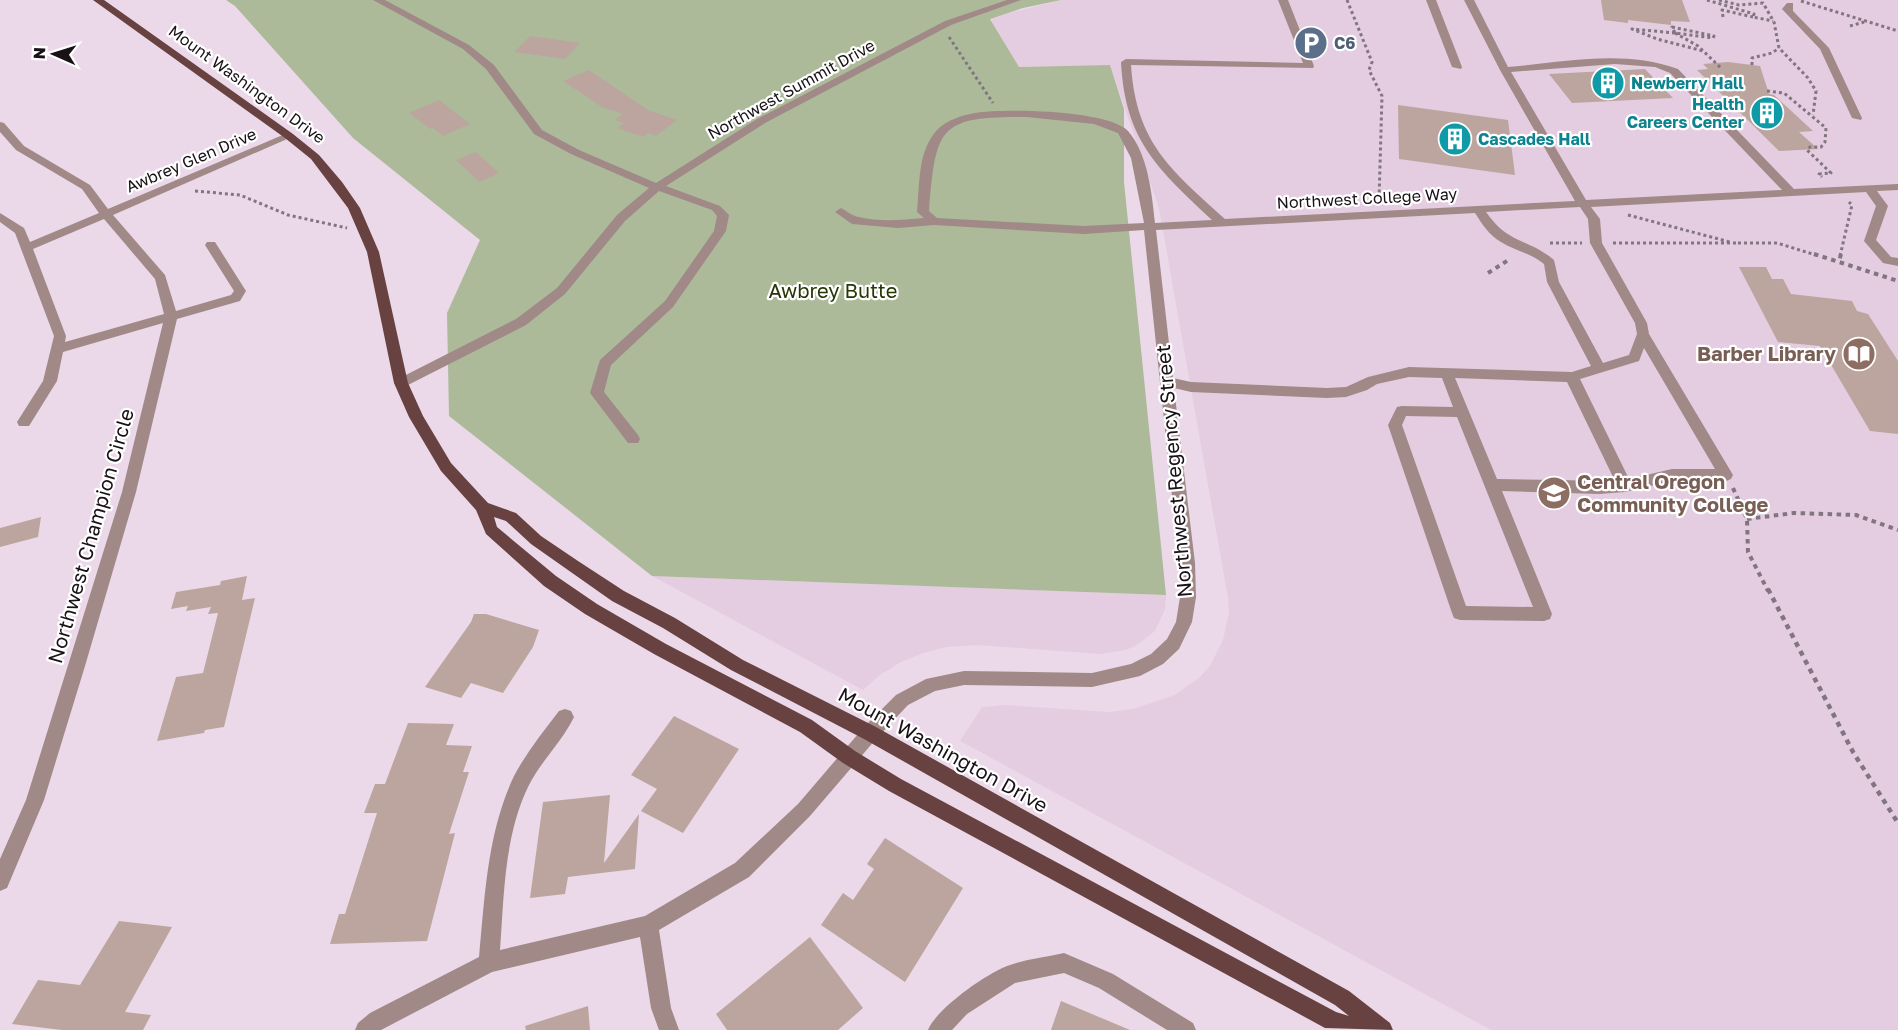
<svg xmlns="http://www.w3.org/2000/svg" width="1898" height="1030" font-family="'Golos Text',sans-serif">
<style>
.built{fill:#e4cce1}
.green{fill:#acba9a}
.building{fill:#bca59e}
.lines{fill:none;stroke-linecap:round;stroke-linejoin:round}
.path-far2{stroke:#817580;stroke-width:3;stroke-dasharray:3 3;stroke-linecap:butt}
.path-far1{stroke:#817580;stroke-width:4;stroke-dasharray:4.5 4.5;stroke-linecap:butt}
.path{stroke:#817580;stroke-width:4.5;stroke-dasharray:5 5;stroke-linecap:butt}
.minor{fill:#a08987;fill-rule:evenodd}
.major{fill:#684241;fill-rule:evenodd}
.labels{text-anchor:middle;stroke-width:4.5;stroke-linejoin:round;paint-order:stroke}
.far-service-label{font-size:16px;font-weight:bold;fill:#4e5e75;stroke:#fff;text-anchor:start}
.far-culture-label{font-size:16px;font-weight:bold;fill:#0d838f;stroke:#fff;text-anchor:start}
.far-street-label{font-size:16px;fill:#181217;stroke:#fff}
.park-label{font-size:20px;fill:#263605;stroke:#fff}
.education-label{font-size:20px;font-weight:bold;fill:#785e54;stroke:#fff;text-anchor:end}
.street-label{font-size:20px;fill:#181217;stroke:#fff}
</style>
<rect width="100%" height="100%" fill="#ebd9e9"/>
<path class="built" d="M1061 0H1898V1030H1491L960 741 982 707 1006 705 1109 712 1133 709 1175 695 1200 677 1210 666 1223 640 1229 613 1228 598 1159 208 1110 65 1019 67 990 18Z
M652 576 1166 595 1165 609 1155 631 1137 645 1126 650 1100 654 979 645 947 647 923 653 901 662 880 675 863 690Z"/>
<path class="green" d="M226 0H1061L1023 8 990 19 1019 67 1110 65 1124 109V182L1166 595 652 576 449 416 447 313 480 240 353 138 235 6Z"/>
<path class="building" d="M1601 0H1682L1690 22 1671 21V25L1628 20V23L1604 20Z
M530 36 580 43 565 59 514 52Z
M1728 62 1760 66 1769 94 1774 95 1813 131 1799 132 1818 149 1779 151 1697 70 1708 69 1703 64Z
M1645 69 1673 98 1572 103 1549 74Z
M589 70 648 110 677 120 656 136 648 133 643 137 618 128 624 123 614 120 623 114 602 107 563 81Z
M439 100 470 124 443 136 433 128 430 129 409 113Z
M1398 105 1508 120 1515 175 1399 159Z
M476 152 499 173 479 182 456 160Z
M1739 267H1766L1772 279H1783L1791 294 1852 301 1857 311 1868 314 1898 361V434L1870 431 1820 346 1778 342Z
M41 517 38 537 0 547V528Z
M247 576 242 600 255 598 224 727 205 730 204 733 157 741 176 677 203 673 218 613 208 614 211 607 186 611 188 606 171 609 176 592 220 585 221 581Z
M474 614H486L539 630 533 647 503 693 471 683 461 698 425 687 471 622Z
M674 716 739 749 683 833 641 811 657 789 631 775Z
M408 723 454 724 446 745 472 746 463 772H469L449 834 455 833 427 941 330 944 339 914H345L377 813H364L375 784H385Z
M610 795 604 863 639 814 635 869 568 877 565 894 530 898 543 802Z
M885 838 963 888 905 982 821 925 843 893 853 900 874 869 867 864Z
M119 921 172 927 125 1012 151 1015 143 1030H62L12 1024 38 980 80 985Z
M810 937 863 1008 838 1030H727L716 1014Z
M1061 1001 1130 1030H1051Z
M588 1006 590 1030H526L525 1026Z"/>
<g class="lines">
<path class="path-far2" d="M1347 0 1372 62 1369 70 1382 96 1379 201
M1707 0 1754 14 1753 17 1773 21
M1719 0 1739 5 1763 3 1774 22 1779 48 1808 78 1816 91 1813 115
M1801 1 1898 31
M1723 17 1722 10 1753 17
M1850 26 1864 22
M1672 27 1714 36 1713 38 1675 33Z
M1675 33 1698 46 1722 69
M1675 33 1632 29 1657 39 1703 51
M949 37 993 103
M1752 65V58L1772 53 1779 48
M1767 91 1784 93 1826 128 1825 142 1821 147H1810L1807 150 1831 173 1819 174 1822 177
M195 191 240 195 288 215 347 228
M1628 215 1730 242
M1550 243H1582
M1613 243H1740
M1738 243H1777L1819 256
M1840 256 1852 205 1849 202"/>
<path class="path-far1" d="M1814 254 1839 262
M1841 254 1839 262 1898 281
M1488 273 1510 259
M1733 488 1747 519 1748 552 1768 591
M1747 519 1794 513 1856 515 1898 530"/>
<path class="path" d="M1768 589 1853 752 1898 823"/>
<path class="minor" d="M373 0H385L469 45 494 65 542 130 579 150 656 183 757 119 945 21 1007 0H1021L951 25 765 123 666 186 720 206 729 215 726 231 673 307 611 365 604 392 638 435 640 439 638 443H628L590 393 600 360 665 301 714 231 717 216 712 210 659 191 625 221 565 294 526 325 406 386H396L394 383 396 380 516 319 557 288 617 215 649 188 571 154 534 134 486 69 463 49Z
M1278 0H1288L1314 66 1313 68 1131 65C1136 143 1171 170 1225 219L1575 201 1500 70 1464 0H1474L1508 67C1565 62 1623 49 1678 69L1794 189 1898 184V190L1877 191 1888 206 1876 240 1891 257 1898 258V266L1883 263 1864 241 1876 206 1866 192 1591 207 1600 219 1602 243 1647 323 1649 334 1733 475 1731 479 1726 481H1672L1625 492 1599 494 1502 491 1552 614 1550 619 1544 621 1460 620 1454 618 1452 613 1388 425 1397 407 1402 406 1453 407 1442 378 1409 377 1377 384 1367 390 1346 397 1327 398 1191 392 1174 388 1195 563 1196 597 1192 622 1179 649 1163 664 1140 676 1092 687 964 685 935 691 908 705 876 739 810 816 749 877 659 930 671 1008 679 1030H659L651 1008 640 937 492 972 381 1030H355L358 1023 370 1013 479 957C485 896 487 833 514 776 526 753 543 732 559 711L565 709 571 711 574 717C562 742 540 762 528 787 504 837 504 896 500 950L645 916 735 863 798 804 864 727 896 695 926 679 964 671 1092 673 1131 664 1151 654 1167 639 1176 622 1180 597 1179 563 1144 230 1084 234 934 225 898 228 852 224 835 212 841 208C847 211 852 216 859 217 879 222 902 220 924 218L917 212C920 184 917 151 938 129 947 120 963 115 975 113 1004 108 1109 110 1128 131 1148 154 1152 194 1155 223L1212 220C1158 169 1125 141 1121 62L1126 59 1303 63ZM1615 64 1655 67 1670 73 1782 190 1586 200 1511 72ZM1027 117 1094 124 1118 133 1131 158 1144 223 1084 226 937 218 929 211C936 127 938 116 1027 117ZM1580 207 1588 219 1590 243 1635 323 1637 334 1629 355 1603 363 1559 282 1554 260C1528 238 1509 245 1486 212ZM1475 213C1482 224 1489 235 1501 242 1515 251 1531 253 1544 264L1547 282 1591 366 1572 372 1409 367 1368 377 1346 387 1327 388 1191 382 1173 378 1156 230ZM1644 348 1715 469H1672L1629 479 1580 379 1639 361ZM1455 378 1567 382 1615 481 1497 479ZM1406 416 1457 417 1533 607 1466 606 1402 425Z
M1426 0H1436L1462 67 1461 69 1452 67Z
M1787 3H1793V11L1829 48 1862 118 1861 120 1852 118 1820 49 1782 9Z
M0 122 4 123 24 146 90 185 108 209 285 134 289 133 294 136 113 215 165 275 176 311 231 295 234 291 205 245 207 242H215L246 291 240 301 177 319 136 492 85 666 44 800 7 888 0 891V859L26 800 122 492 163 323 63 352 57 381 29 426H19L17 422 43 381 54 336 15 233 0 222V213L24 228 30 242 99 213 82 189 16 150 0 132ZM104 219 155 279 164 314 65 342 66 336 33 249Z
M1064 953 1113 974 1193 1023 1196 1030H1167L1099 988 1064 973 1015 983 967 1014 952 1030H928C936 1009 988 972 1010 965 1027 959 1046 957 1064 953Z"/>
<path class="major" d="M93 0H104L293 134 319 155 342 182 360 208 379 252 408 383 423 416 451 463 488 503 516 513 541 536 578 561 624 591 675 618 743 660 876 727 1349 991 1390 1023 1393 1030 1325 1028 889 791 843 763 800 732 654 654 585 614 544 586 486 534 476 510 441 471 409 417 394 383 367 252 348 208 311 159 285 138ZM494 517 506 521 531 544 612 601 663 628 731 670 864 739 1335 1005 1349 1016 1336 1012 901 779 855 751 812 720 666 644 597 604 556 576 497 527Z"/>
</g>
<defs>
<symbol id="parking-disc" viewBox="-11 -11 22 22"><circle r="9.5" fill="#5c6f8a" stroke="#fff"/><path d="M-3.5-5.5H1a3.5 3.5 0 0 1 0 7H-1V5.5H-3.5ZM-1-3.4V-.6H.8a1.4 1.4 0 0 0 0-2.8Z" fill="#fff"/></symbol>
<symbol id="building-disc" viewBox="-11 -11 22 22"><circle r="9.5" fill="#0f9aa8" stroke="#fff"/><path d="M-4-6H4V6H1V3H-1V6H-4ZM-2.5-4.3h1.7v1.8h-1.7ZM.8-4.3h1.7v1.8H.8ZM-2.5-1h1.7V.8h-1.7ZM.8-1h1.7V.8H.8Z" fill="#fff"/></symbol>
<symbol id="library-disc" viewBox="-11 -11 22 22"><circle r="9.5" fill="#8d6e63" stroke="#fff"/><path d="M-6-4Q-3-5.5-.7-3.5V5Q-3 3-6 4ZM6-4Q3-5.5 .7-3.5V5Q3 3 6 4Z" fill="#fff"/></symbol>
<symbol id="university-disc" viewBox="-11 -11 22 22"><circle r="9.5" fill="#8d6e63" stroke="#fff"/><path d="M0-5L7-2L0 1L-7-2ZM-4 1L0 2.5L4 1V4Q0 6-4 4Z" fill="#fff"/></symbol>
</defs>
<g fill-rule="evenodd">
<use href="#parking-disc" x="1292" y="24" width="38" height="38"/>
<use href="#building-disc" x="1589" y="64" width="38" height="38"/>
<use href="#building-disc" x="1748" y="94" width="38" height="38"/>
<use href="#building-disc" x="1436" y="120" width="38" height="38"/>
<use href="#library-disc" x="1840" y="335" width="38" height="38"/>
<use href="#university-disc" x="1535" y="474" width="38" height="38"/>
</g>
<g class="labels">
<g class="far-service-label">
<text x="1334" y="49">C6</text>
</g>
<g class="far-culture-label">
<text x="1631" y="89">Newberry Hall</text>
<text x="1744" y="110" text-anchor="end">Health<tspan x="1744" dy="18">Careers Center</tspan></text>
<text x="1478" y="145">Cascades Hall</text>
</g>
<g class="far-street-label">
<text transform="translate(247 84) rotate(36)" y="6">Mount Washington Drive</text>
<text transform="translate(791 89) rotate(-29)" y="6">Northwest Summit Drive</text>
<text transform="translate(191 160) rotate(-23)" y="6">Awbrey Glen Drive</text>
<text transform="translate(1367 198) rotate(-3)" y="6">Northwest College Way</text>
</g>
<g class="park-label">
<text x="833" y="298">Awbrey Butte</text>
</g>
<g class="education-label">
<text x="1836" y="361">Barber Library</text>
<text x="1577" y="489" text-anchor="start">Central Oregon<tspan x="1577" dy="23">Community College</tspan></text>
</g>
<g class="street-label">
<text transform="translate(1174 471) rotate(-95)" y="7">Northwest Regency Street</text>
<text transform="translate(91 536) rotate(-74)" y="7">Northwest Champion Circle</text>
<text transform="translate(943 750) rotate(29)" y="7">Mount Washington Drive</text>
</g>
</g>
<g transform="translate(54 54) rotate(273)" stroke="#ffffff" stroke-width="4.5" paint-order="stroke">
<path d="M0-4.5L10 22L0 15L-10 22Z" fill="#181217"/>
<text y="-9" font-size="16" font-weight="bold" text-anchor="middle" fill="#181217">N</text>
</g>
</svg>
